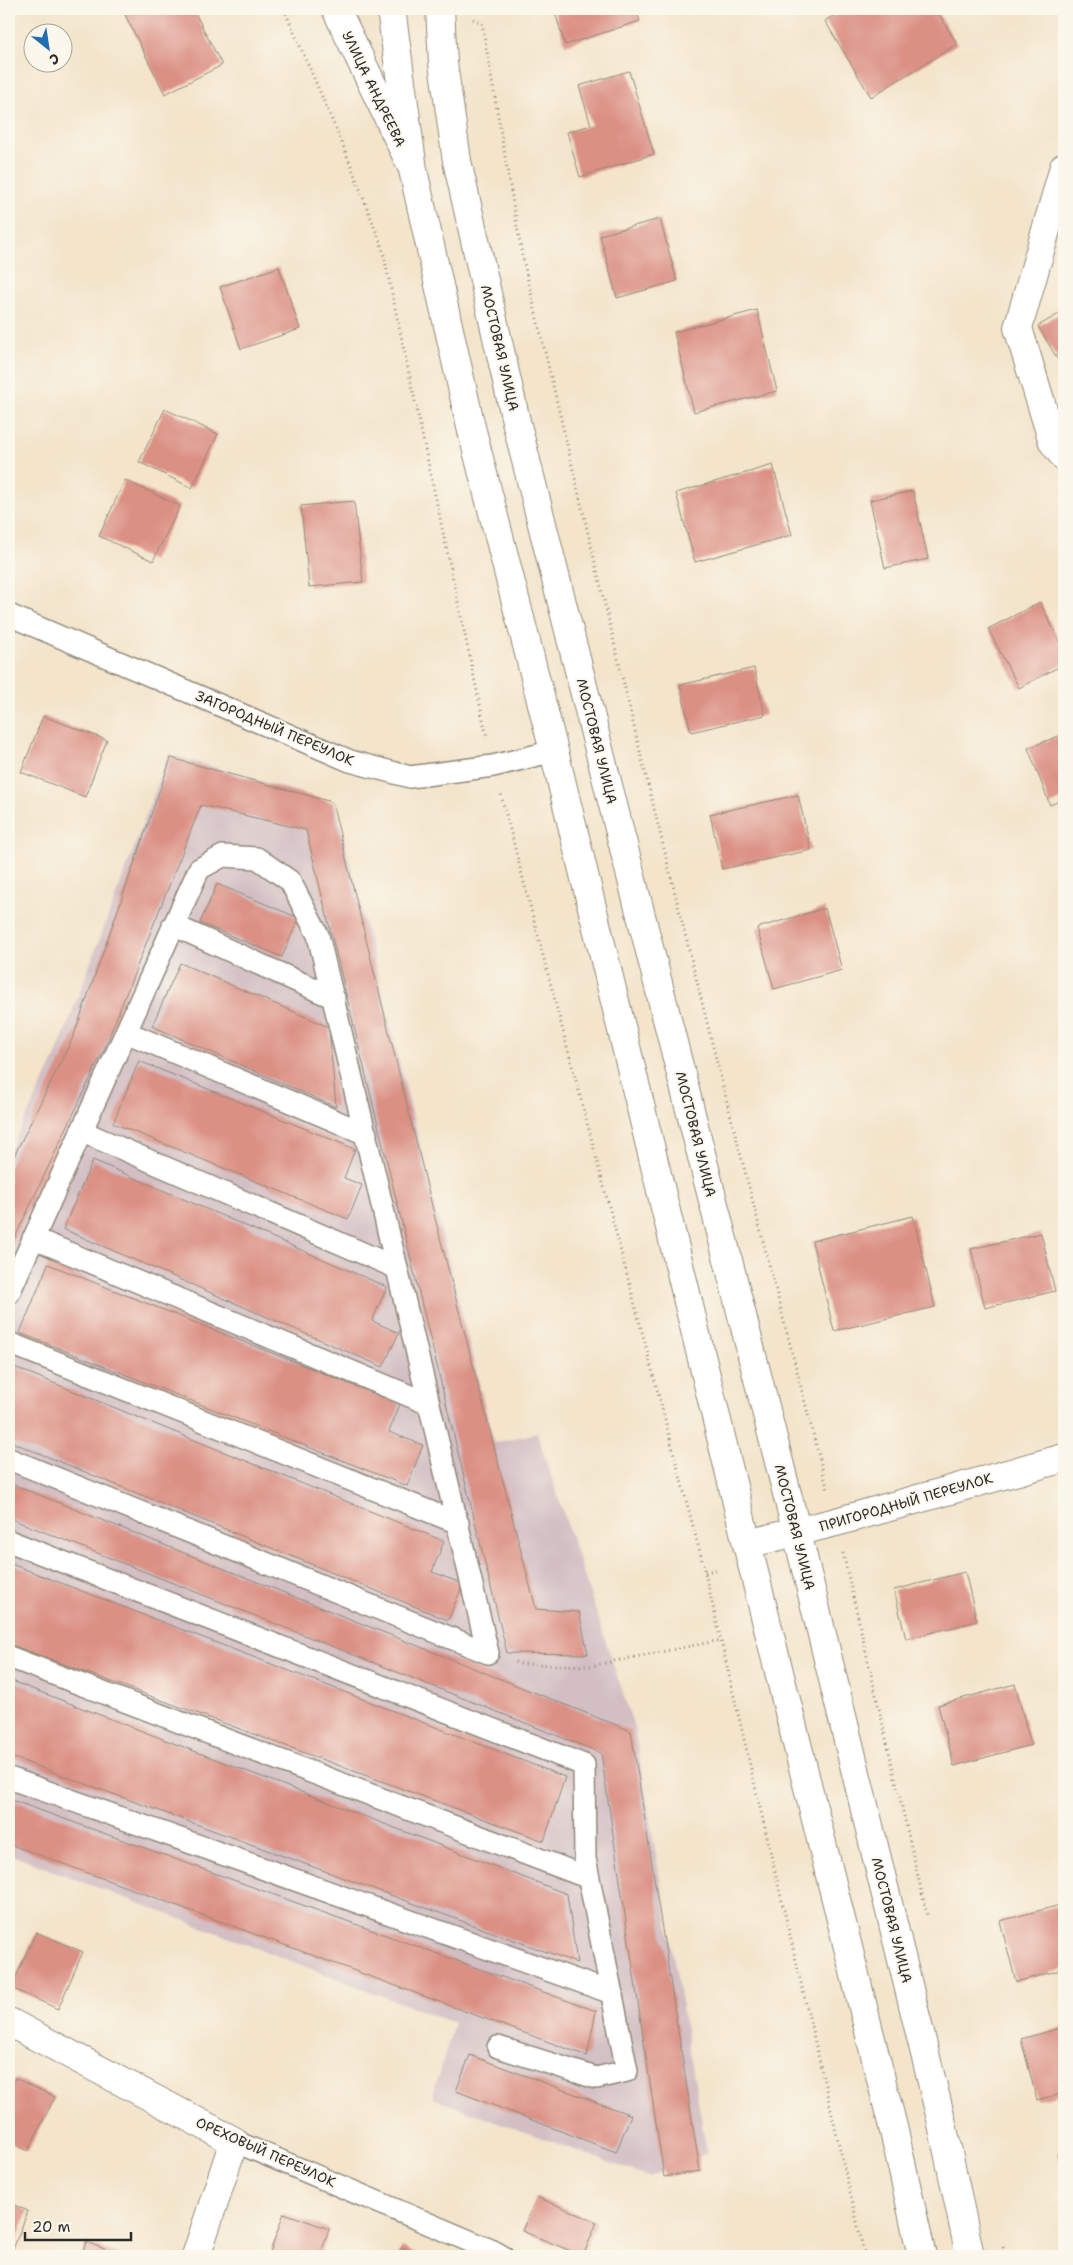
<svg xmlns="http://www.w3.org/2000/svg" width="1073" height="2265" font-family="'Shantell Sans',sans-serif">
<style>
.industrial{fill:#d2bec3}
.building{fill:#db9084}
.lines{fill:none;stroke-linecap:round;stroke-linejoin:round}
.lane-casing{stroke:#8f887a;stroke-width:24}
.street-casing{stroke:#8f887a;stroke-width:30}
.secondary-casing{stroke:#8f887a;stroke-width:30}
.path{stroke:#8f887a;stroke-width:3;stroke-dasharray:1 4;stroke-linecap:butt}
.lane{stroke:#fff;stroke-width:21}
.street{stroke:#fff;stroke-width:28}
.secondary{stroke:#fff;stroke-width:28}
.labels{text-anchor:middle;stroke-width:4;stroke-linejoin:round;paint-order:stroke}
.street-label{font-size:14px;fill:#2b2b2b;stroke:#fbf7ec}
</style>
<rect width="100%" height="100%" fill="#fbf7ec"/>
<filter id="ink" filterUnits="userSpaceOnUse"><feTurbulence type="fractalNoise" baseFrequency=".02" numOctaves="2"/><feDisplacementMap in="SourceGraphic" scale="10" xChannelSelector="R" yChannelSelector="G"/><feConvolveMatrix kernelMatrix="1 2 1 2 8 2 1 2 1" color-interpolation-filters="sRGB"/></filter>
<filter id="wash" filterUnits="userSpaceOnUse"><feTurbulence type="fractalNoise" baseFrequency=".0096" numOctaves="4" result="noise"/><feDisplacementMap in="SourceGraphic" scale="20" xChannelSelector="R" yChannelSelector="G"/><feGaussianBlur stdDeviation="1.12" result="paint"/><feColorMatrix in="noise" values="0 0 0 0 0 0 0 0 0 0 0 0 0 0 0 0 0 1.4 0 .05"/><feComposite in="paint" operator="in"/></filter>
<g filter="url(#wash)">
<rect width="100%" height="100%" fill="#f3e4ca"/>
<path class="industrial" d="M169 754 335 803 494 1443 537 1433 634 1727 707 2153 649 2177 432 2098 454 2023 9 1854V1153L55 1058Z"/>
<g id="blocks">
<path class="building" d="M122 9H193L222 65 165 94Z
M554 9H636L640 21 565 45Z
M844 9H936L957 44 871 97 825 21Z
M629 71 654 154 580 177 567 132 591 125 579 86Z
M660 219 677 281 617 298 600 235Z
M279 267 300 329 241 349 220 287Z
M9 300 14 303 9 316Z
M757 310 777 391 694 412 674 332Z
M1064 311V363L1061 365 1038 326Z
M165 409 218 434 192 488 139 462Z
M773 465 792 535 695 562 676 493Z
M125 480 180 506 153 561 99 536Z
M913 491 928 559 885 568 870 500Z
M354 501 363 582 309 587 301 506Z
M1040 602 1064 650V664L1019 688 988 629Z
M754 668 765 715 691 732 680 685Z
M43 716 107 740 85 797 21 772Z
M1064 734V799L1050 805 1028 748Z
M171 758 332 802 435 1218 536 1609 579 1612 588 1654 507 1653 306 830 201 805 105 1047 9 1250V1166L74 1035Z
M798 795 811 850 722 869 710 814Z
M217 884 299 918 282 957 200 923Z
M825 908 842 970 774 989 757 928Z
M180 963 329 1027 336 1107 152 1026Z
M139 1061 355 1149 344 1178 362 1185 348 1219 113 1123Z
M93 1160 387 1287 372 1321 399 1333 383 1367 63 1229Z
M913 1216 935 1307 834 1331 812 1241Z
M1041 1233 1055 1291 985 1308 971 1249Z
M48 1264 400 1404 389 1432 423 1445 407 1486 20 1333Z
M9 1365 444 1541 432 1572 463 1584 448 1620 9 1441Z
M9 1483 631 1731 700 2171 664 2177 601 1753 9 1518Z
M9 1563 565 1777 544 1841 9 1644Z
M965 1572 977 1621 906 1639 894 1590Z
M9 1680 567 1894 577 1963 9 1756Z
M1015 1684 1031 1745 954 1766 938 1705Z
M9 1799 596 2011 587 2056 9 1844Z
M1064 1904V1969L1016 1982 1000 1921Z
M36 1932 83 1952 58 2009 11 1988Z
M1064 2027V2093L1037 2100 1021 2039Z
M470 2055 631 2115 616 2152 456 2091Z
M15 2078 55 2097 28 2151 9 2142V2090Z
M1064 2151V2174L1058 2153Z
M537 2197 597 2222 583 2256 522 2231Z
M9 2203 28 2211 12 2252 9 2251Z
M284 2213 329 2229 320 2256 269 2255Z
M86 2242 123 2256H81Z
M402 2247 420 2256H397Z"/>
</g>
</g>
<g filter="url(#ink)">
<use href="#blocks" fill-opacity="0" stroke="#8f887a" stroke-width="1"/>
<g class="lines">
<defs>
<path id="lane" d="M9 615 350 761 410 777 493 766 554 751
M173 925 334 998
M126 1032 366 1134
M81 1131 397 1268
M33 1238 429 1404
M9 1293 199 869 223 856 257 858 290 881 318 935 488 1653 9 1459
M9 1343 458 1523
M9 1541 584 1765 585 1858 627 2071 596 2078 498 2047
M9 1657 589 1878
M9 1778 612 1993
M234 2141 493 2251 502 2256"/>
<path id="street" d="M336 9 411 165
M1064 167 1018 328 1053 442 1064 457
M747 1544 836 1522 1064 1458
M9 2022 234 2141 196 2256"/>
<path id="secondary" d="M391 9 413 170 471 427 554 751 747 1544 894 2131 922 2256
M440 9 443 63 457 161 516 421 801 1549 941 2119 970 2256"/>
</defs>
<use href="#lane" class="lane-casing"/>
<use href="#street" class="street-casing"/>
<use href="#secondary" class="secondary-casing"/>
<path class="path" d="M284 9 345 150 382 247 487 738
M473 19 482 23 522 255 642 760 721 1079 828 1491
M501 795 704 1568 865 2256
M843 1553 927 1915
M705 1572 719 1569
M515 1662 521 1664 590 1666 721 1640
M1003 2247 1006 2256"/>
<use href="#lane" class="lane"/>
<use href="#street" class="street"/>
<use href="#secondary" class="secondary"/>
</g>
</g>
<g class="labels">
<g class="street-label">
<text transform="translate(374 89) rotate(64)" y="5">УЛИЦА АНДРЕЕВА</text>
<text transform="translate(500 348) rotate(77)" y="5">МОСТОВАЯ УЛИЦА</text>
<text transform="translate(275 728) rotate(23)" y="5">ЗАГОРОДНЫЙ ПЕРЕУЛОК</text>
<text transform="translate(597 741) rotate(76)" y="5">МОСТОВАЯ УЛИЦА</text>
<text transform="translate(696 1134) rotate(76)" y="5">МОСТОВАЯ УЛИЦА</text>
<text transform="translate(906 1502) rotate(-16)" y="5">ПРИГОРОДНЫЙ ПЕРЕУЛОК</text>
<text transform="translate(795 1527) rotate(76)" y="5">МОСТОВАЯ УЛИЦА</text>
<text transform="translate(892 1920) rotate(76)" y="5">МОСТОВАЯ УЛИЦА</text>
<text transform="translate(266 2152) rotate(24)" y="5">ОРЕХОВЫЙ ПЕРЕУЛОК</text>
</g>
</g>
<rect width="1073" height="2265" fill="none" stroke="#fbf7ec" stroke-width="30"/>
<g transform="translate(48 48) rotate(150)"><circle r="24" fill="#fbf7ec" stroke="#a8a59f"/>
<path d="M0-4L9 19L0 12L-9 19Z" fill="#1f6fb2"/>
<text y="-8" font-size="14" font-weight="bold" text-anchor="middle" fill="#2b2b2b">С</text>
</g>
<path d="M25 2232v8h106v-8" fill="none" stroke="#2b2b2b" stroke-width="2.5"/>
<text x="32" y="2232" font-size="15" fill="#2b2b2b" stroke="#fbf7ec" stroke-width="4" paint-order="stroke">20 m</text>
</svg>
